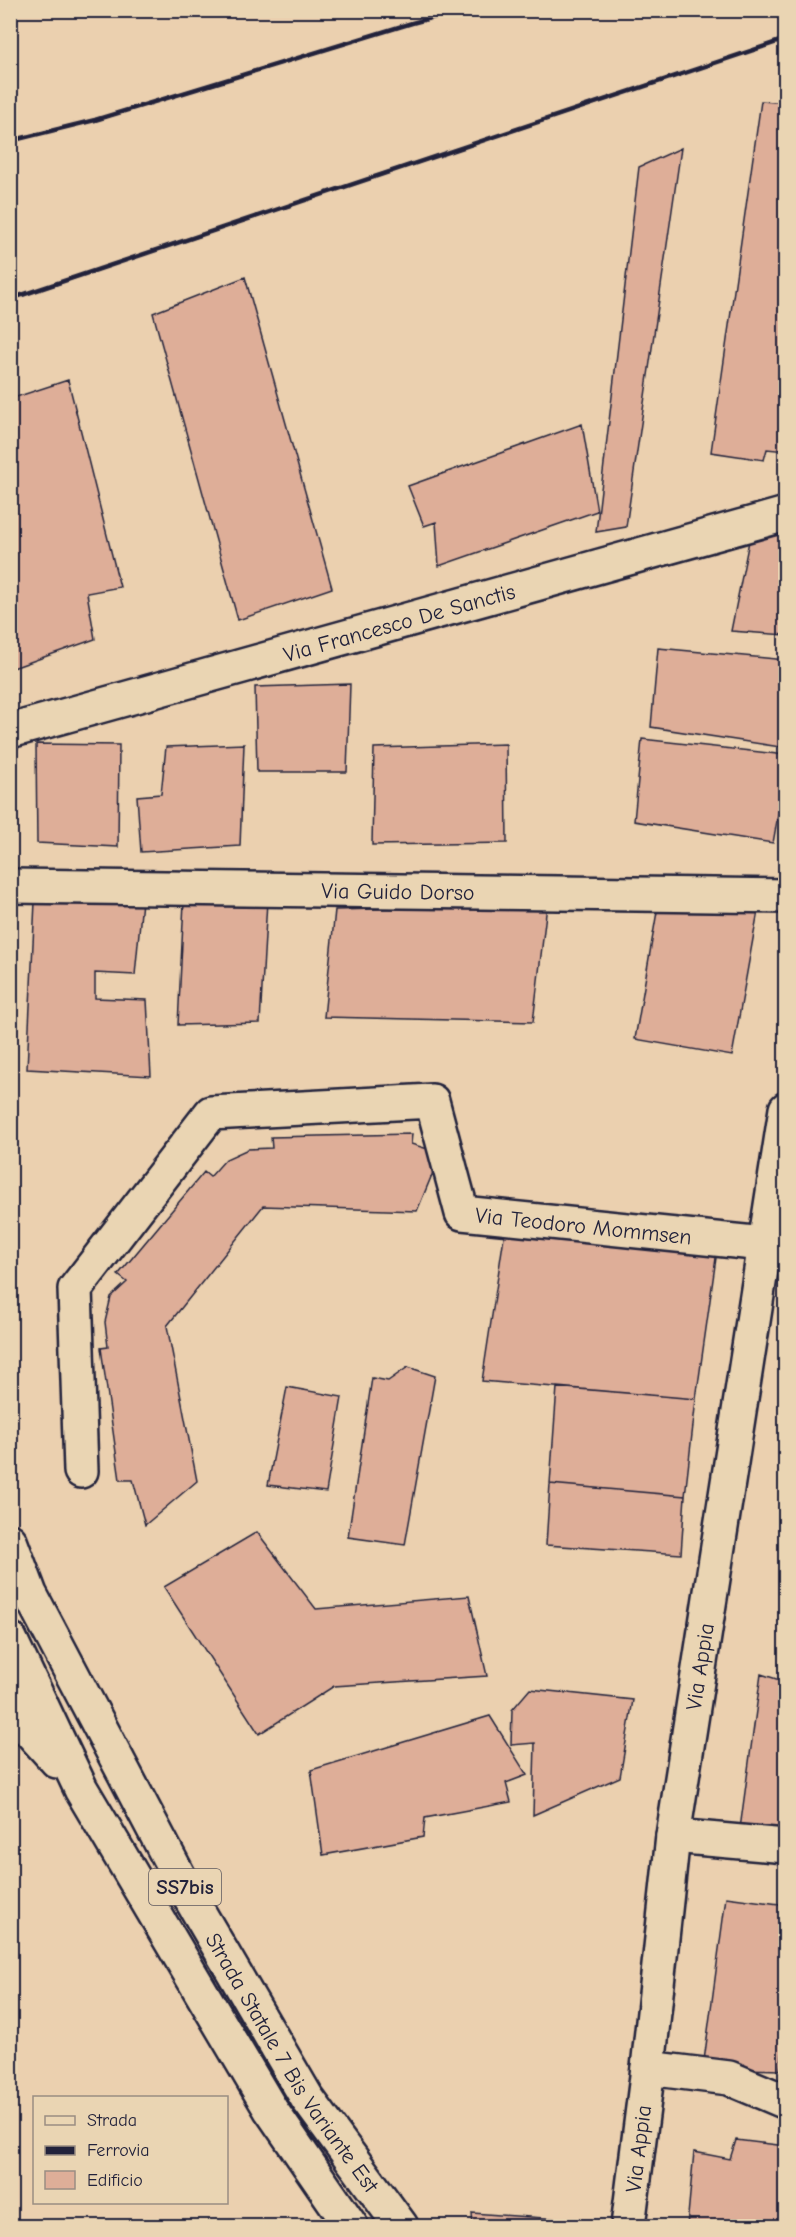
<svg xmlns="http://www.w3.org/2000/svg" width="796" height="2237" font-family="'Comic Neue',sans-serif">
<style>
.building{fill:#deae98;stroke:#22223b;stroke-width:1.5}
.lines{fill:none;stroke-linecap:round;stroke-linejoin:round}
.minor-casing{stroke:#22223b;stroke-width:38}
.tertiary-casing{stroke:#22223b;stroke-width:38}
.trunk-casing{stroke:#22223b;stroke-width:38}
.minor{stroke:#ead5b3;stroke-width:33}
.tertiary{stroke:#ead5b3;stroke-width:33}
.trunk{stroke:#ead5b3;stroke-width:33}
.rail{stroke:#22223b;stroke-width:4.5}
.labels{text-anchor:middle;stroke-width:4.5;stroke-linejoin:round;paint-order:stroke}
.shield{fill:#ead5b3;stroke:#5e585f;stroke-width:1.5}
.shield-label{font-size:21px;font-weight:bold;fill:#22223b}
.street-label{font-size:22px;fill:#22223b;stroke:#ead5b3}
</style>
<rect width="100%" height="100%" fill="#ebd0af"/>
<filter id="ink" filterUnits="userSpaceOnUse"><feTurbulence type="fractalNoise" baseFrequency=".0167" numOctaves="2"/><feDisplacementMap in="SourceGraphic" scale="12" xChannelSelector="R" yChannelSelector="G"/><feConvolveMatrix kernelMatrix="1 2 1 2 8 2 1 2 1" color-interpolation-filters="sRGB"/></filter>
<g filter="url(#ink)">
<path class="building" d="M761 101 786 103V451L767 449 764 460 711 452Z
M681 148 626 527 596 532 639 167Z
M245 277 332 588 238 620 153 313Z
M68 380 120 587 87 593 95 639 13 668 10 661V399Z
M582 424 597 511 439 566 436 522 424 526 408 486Z
M786 526V635L731 631 750 536Z
M658 648 786 660V710L780 747 651 727Z
M350 684 347 772H257L255 687Z
M642 739 786 755V771L773 843 634 821Z
M36 744 119 745 118 847 37 843Z
M244 744 240 846 141 852 137 796 161 794 166 747Z
M506 744 507 843 372 845 374 748Z
M659 900 758 911 732 1056 635 1039Z
M142 901 135 975 95 973V998L147 1000 151 1076 27 1069 35 902Z
M267 901 260 1023 178 1025 184 902Z
M547 905 533 1022 324 1017 335 910Z
M412 1134 411 1144 441 1153 417 1211 263 1206 167 1326 197 1481 145 1525 133 1480H120L101 1348 108 1347 105 1322 111 1297 127 1282 118 1275 204 1172 210 1177 226 1159 248 1149 272 1148 271 1137Z
M505 1230 717 1251 696 1399 482 1381Z
M408 1367 435 1376 405 1545 348 1537 372 1378 388 1381Z
M287 1387 342 1397 326 1492 268 1485Z
M557 1387 696 1399 685 1496 550 1484Z
M550 1484 685 1496 681 1554 546 1545Z
M257 1532 316 1609 469 1596 487 1676 334 1686 259 1734 164 1587Z
M761 1674 786 1682V1842L739 1836Z
M530 1689 633 1700 620 1777 533 1815 535 1743 511 1745 512 1710Z
M490 1716 527 1775 506 1783 511 1802 425 1818 423 1837 323 1855 311 1770Z
M726 1897 786 1905V2028L780 2070 703 2068Z
M736 2140 786 2146V2226H687L694 2152 730 2159Z
M472 2213 558 2219 557 2226H473Z"/>
<g class="lines">
<defs>
<g id="minor">
<path id="s1" d="M10 731 786 514"/>
<path id="s2" d="M10 886 786 896"/>
<path id="s3" d="M81 1471 75 1289 211 1113 432 1101 462 1213 764 1244"/>
<path d="M673 1836 786 1846"/>
<path d="M648 2068 729 2078 786 2102"/>
</g>
<g id="tertiary">
<path id="s4" d="M628 2226 648 2068 673 1836 786 1109"/>
</g>
<g id="trunk">
<path id="s5" d="M10 1541 30 1594 188 1894 307 2098 401 2226"/>
<path d="M10 1639 81 1789 271 2110 351 2226"/>
<path d="M10 1709 57 1761"/>
</g>
</defs>
<use href="#minor" class="minor-casing"/>
<use href="#tertiary" class="tertiary-casing"/>
<use href="#trunk" class="trunk-casing"/>
<use href="#minor" class="minor"/>
<use href="#tertiary" class="tertiary"/>
<use href="#trunk" class="trunk"/>
<path class="rail" d="M10 141 95 120 412 23 461 10
M10 299 786 39"/>
</g>
</g>
<g class="labels">
<rect class="shield" x="149" y="1869" width="72" height="36" rx="4.5"/>
<g class="shield-label">
<text x="185" y="1894">SS7bis</text>
</g>
<g class="street-label">
<text dy="8" stroke="none"><textPath href="#s1" startOffset="404">Via Francesco De Sanctis</textPath></text>
<text dy="8" stroke="none"><textPath href="#s2" startOffset="388">Via Guido Dorso</textPath></text>
<text dy="8" stroke="none"><textPath href="#s3" startOffset="864">Via Teodoro Mommsen</textPath></text>
<text dy="8" stroke="none"><textPath href="#s4" startOffset="564">Via Appia</textPath></text>
<text dy="8" stroke="none"><textPath href="#s5" startOffset="594">Strada Statale 7 Bis Variante Est</textPath></text>
<text dy="8" stroke="none"><textPath href="#s4" startOffset="78">Via Appia</textPath></text>
</g>
</g>
<rect width="796" height="2237" fill="none" stroke="#ead5b3" stroke-width="36"/>
<rect x="18" y="18" width="760" height="2201" fill="none" stroke="#22223b" stroke-width="2" filter="url(#ink)"/>
<rect x="33" y="2096" width="195" height="108" fill="#ead5b3" stroke="#9a8d83" stroke-width="1.5"/>
<rect x="45" y="2116" width="30" height="9" fill="#ead5b3" stroke="#9a8d83" stroke-width="1.5"/>
<text x="87" y="2126" font-size="18" fill="#22223b">Strada</text>
<rect x="45" y="2146" width="30" height="9" fill="#22223b" stroke="#9a8d83" stroke-width="1.5"/>
<text x="87" y="2156" font-size="18" fill="#22223b">Ferrovia</text>
<rect x="45" y="2171" width="30" height="18" fill="#deae98" stroke="#9a8d83" stroke-width="1.5"/>
<text x="87" y="2186" font-size="18" fill="#22223b">Edificio</text>
</svg>
